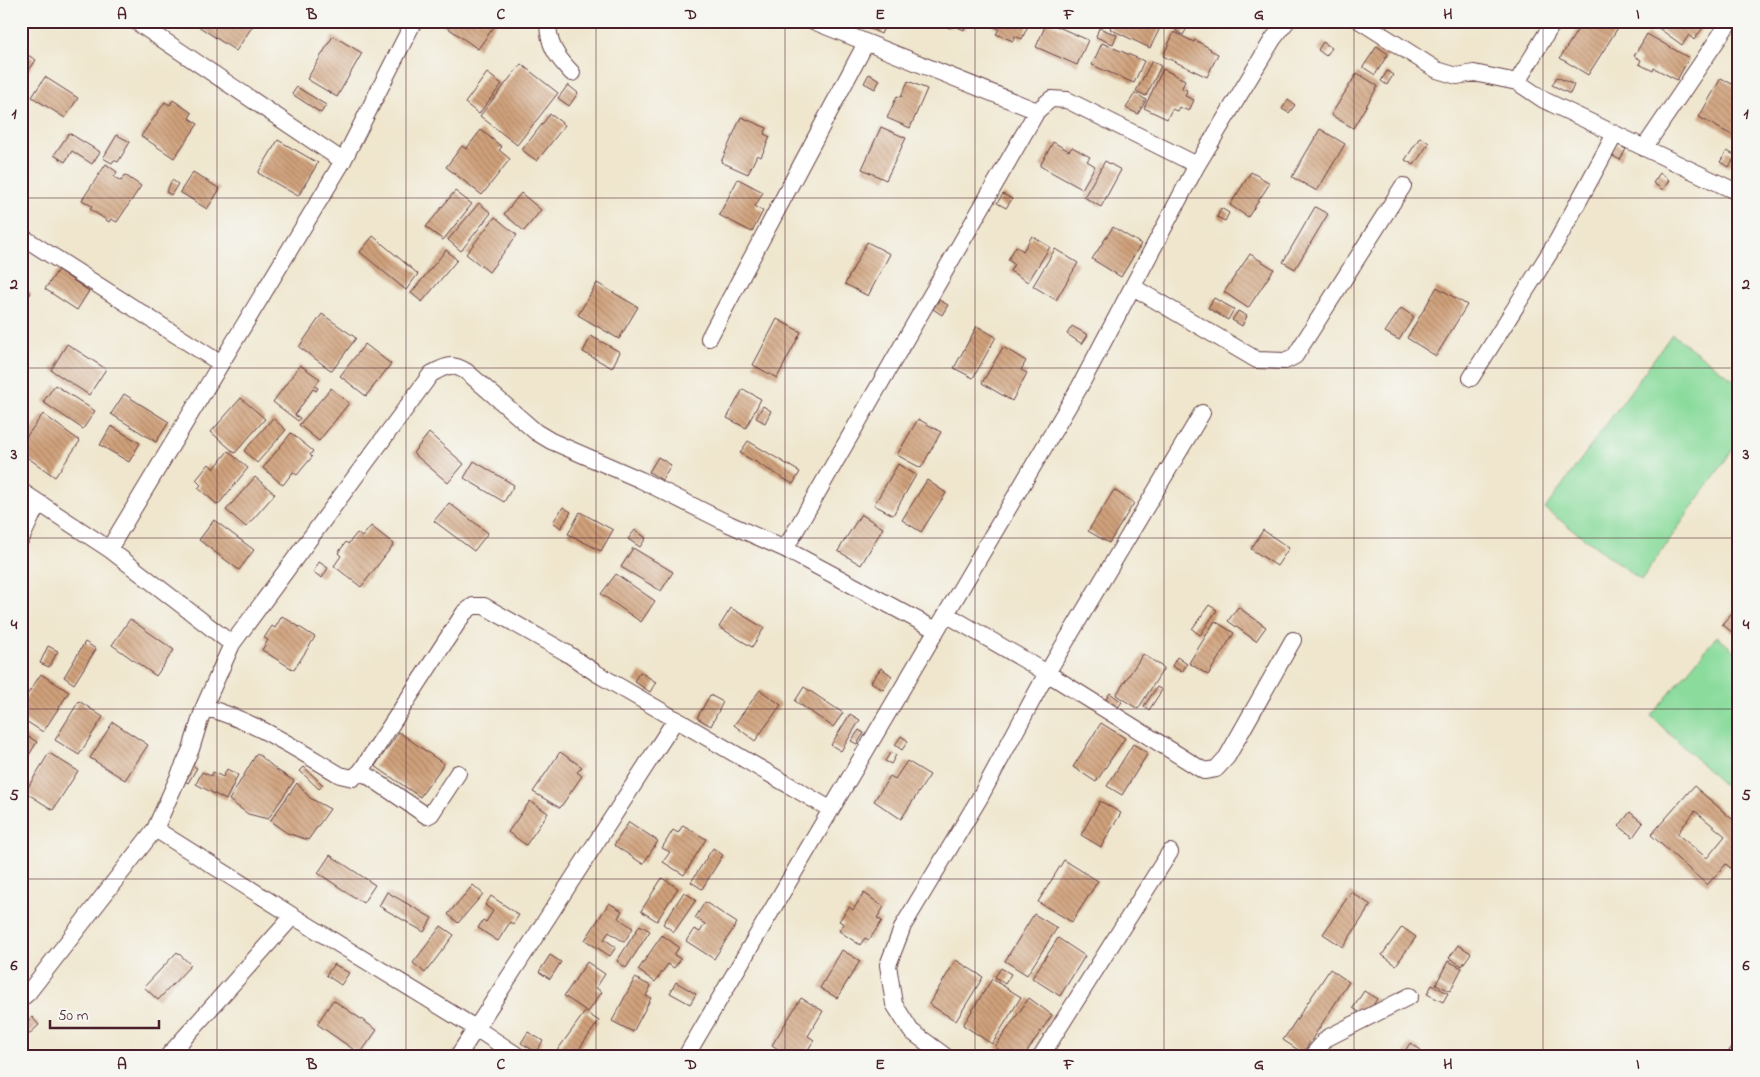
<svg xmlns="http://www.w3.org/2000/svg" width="1760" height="1077" font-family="'Indie Flower',sans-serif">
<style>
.garden{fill:#8adb9c;stroke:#6a7d64}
.building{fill:url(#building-back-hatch);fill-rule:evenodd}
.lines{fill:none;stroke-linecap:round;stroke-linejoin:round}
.street-casing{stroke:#633d43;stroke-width:18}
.street{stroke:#fff;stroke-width:16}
.grid{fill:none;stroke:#4a1f2b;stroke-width:1;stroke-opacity:0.55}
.neatline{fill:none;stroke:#4a1f2b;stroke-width:2}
.grid-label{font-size:16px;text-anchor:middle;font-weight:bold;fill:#4a1f2b}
</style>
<defs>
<pattern id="building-back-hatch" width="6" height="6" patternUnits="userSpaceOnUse" patternTransform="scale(1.25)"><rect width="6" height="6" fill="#d0a17b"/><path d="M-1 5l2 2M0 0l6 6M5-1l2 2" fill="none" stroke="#ab8365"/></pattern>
</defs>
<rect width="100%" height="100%" fill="#f6f6f2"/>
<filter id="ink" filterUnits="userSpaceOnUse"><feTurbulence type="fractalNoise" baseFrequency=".02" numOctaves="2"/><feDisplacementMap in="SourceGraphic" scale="10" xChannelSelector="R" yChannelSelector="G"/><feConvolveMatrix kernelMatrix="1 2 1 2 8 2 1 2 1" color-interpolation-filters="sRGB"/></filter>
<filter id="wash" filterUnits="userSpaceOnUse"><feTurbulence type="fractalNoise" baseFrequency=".0096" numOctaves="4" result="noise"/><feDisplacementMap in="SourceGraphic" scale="20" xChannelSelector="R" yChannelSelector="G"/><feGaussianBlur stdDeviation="1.12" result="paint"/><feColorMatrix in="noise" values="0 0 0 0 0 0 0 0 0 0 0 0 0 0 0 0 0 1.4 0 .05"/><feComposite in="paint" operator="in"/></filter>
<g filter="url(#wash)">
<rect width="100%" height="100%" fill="#efe6cd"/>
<path class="garden" d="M1672 334 1739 384V441L1641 580 1545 509Z
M1717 636 1739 655V800L1651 716Z"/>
<g id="blocks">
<path class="building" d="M201 21H256L236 51 198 26Z
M438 21H498L478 49Z
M872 21H887L881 34 869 28Z
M933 21H968L964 30 951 24 950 28Z
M995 21H1030L1022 39 1015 36 1013 41 996 34 999 29 993 26Z
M1113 21H1147L1160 28 1150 48 1110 29Z
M1583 21H1618L1621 23 1588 75 1560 58Z
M1655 21H1708L1694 40 1689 35 1682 45 1653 24Z
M1047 22 1088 40 1077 65 1036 47Z
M1181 22 1188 26 1183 35 1176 31Z
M1099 28 1117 35 1113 44 1096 37Z
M1174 32 1194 42 1195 40 1211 49 1210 50 1218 54 1207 77 1163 56Z
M1647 34 1689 58 1677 80 1654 68 1653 71 1639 64 1641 60 1634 56Z
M333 36 362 53 337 97 307 79Z
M1323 42 1332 48 1326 56 1318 50Z
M1102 43 1144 61 1134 83 1092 65Z
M1377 46 1388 54 1375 75 1363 67Z
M21 51 36 60 21 82Z
M1152 61 1161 66 1146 96 1136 91Z
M521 64 558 93 517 145 480 116Z
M1163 69 1185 80 1182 88 1187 90 1185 96 1194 100 1189 111 1179 107 1177 111 1172 109 1167 119 1144 108Z
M1387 71 1393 75 1387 85 1381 81Z
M487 73 502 84 479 114 465 103Z
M1357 73 1378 86 1353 128 1331 115Z
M869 74 880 80 875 89 864 83Z
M45 77 78 98 65 118 32 97Z
M1557 77 1574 85 1570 94 1552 85Z
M1721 78 1739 88V139L1699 117Z
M908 81 927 89 910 128 887 118 897 96 901 97Z
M568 85 578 93 569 106 558 98Z
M297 87 326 105 321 113 292 94Z
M1135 93 1146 100 1138 114 1126 108Z
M173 100 192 113 189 118 198 124 174 158 141 136 165 102 170 105Z
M1288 100 1295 105 1289 113 1282 109Z
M550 114 565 125 537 161 522 150Z
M741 117 767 128 764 134 770 137 761 157 757 155 748 174 721 162Z
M881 127 906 138 886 180 862 169Z
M1320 129 1345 144 1317 191 1292 177Z
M481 130 502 147 499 150 510 159 482 195 446 167 462 146 466 149Z
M69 133 100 152 92 164 72 151 65 162 54 155Z
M117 135 130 142 118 162 114 160 112 163 103 158Z
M1420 137 1429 143 1414 165 1405 160Z
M278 140 318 163 298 196 258 173Z
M1053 142 1069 151 1072 147 1090 157 1087 161 1095 166 1082 189 1040 166Z
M1616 144 1626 149 1620 160 1611 155Z
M1727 151 1736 156 1729 167 1720 162Z
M1105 161 1121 170 1101 207 1084 197Z
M106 164 117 172 114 177 121 181 125 175 141 186 117 222 111 219 109 222 90 209 92 206 82 200Z
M193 172 220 189 207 209 180 192Z
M1251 172 1270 183 1248 217 1230 205Z
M1660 173 1669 180 1663 190 1653 183Z
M738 179 763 192 755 207 763 211 752 232 719 215Z
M172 180 178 184 171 195 166 192Z
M455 191 472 204 443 240 426 227Z
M521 193 541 210 524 231 504 214Z
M1003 194 1012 199 1006 208 997 203Z
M479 203 491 213 461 251 448 240Z
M1315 207 1328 214 1295 269 1283 262Z
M1221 208 1229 213 1225 221 1217 217Z
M495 217 517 235 489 272 466 254Z
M1113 227 1141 244 1121 277 1092 259Z
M373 236 418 274 406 290 360 252Z
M1032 236 1050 247 1028 282 1010 271 1014 264 1008 260 1016 246 1023 251Z
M867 242 890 254 868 296 845 284Z
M1055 249 1078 263 1056 300 1033 286Z
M446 250 457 260 422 302 411 293Z
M1250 254 1274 269 1248 308 1224 292Z
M58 270 89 291 77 310 45 289Z
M597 283 638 307 619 339 578 315Z
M21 286 31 293 21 307Z
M1437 287 1467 305 1436 356 1407 338Z
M1214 298 1234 309 1228 320 1208 308Z
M939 300 948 305 942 315 933 309Z
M1401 308 1414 317 1399 340 1385 332Z
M1238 311 1247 316 1242 326 1232 320Z
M322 314 356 338 332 371 299 347Z
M777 319 801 332 777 378 753 365Z
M977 326 996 337 973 378 954 368Z
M1072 326 1088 335 1082 344 1067 334Z
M591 336 620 352 612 368 583 352Z
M67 344 106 369 89 395 51 370Z
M365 344 391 364 366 396 340 376Z
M1003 347 1026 361 1021 370 1027 373 1012 401 982 383Z
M300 365 320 379 315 386 318 388 316 391 313 389 295 415 300 418 298 421 273 402Z
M55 385 95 411 83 429 43 402Z
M331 388 349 403 319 441 299 425Z
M743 389 761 399 746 428 727 418Z
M124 394 169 422 156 442 111 414Z
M241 398 265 419 235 453 211 432Z
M763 406 771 411 765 423 756 418Z
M43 414 80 441 55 477 21 453V444Z
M273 418 286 430 257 463 244 451Z
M918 419 941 432 921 468 897 455Z
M111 426 140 443 129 462 100 445Z
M291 433 313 451 310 455 312 457 297 475 293 472 283 485 263 468Z
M429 433 464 464 448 483 413 453Z
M748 441 800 472 793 484 740 453Z
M228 451 248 468 218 505 198 488 201 485 196 480 209 464 214 469Z
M658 457 671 465 662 480 649 472Z
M474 461 514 485 504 502 464 478Z
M898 464 916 475 893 515 874 505Z
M255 477 275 494 246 527 226 510Z
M927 480 946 493 921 532 902 520Z
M1114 490 1134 503 1109 543 1088 531Z
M449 503 488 533 474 551 434 521Z
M563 507 571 512 561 528 553 522Z
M580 512 613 530 601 551 568 534Z
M861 514 883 528 861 565 838 551Z
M214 520 254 550 239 570 199 540Z
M371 526 394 544 361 587 334 566 341 556 338 553 346 542 348 544 357 533 362 537Z
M635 530 646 538 640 547 628 539Z
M1263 530 1289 548 1277 566 1251 549Z
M633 548 673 572 661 591 621 567Z
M319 562 328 568 322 578 313 572Z
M616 574 655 601 641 622 601 594Z
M1209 605 1217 610 1200 635 1192 629Z
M1739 605V638L1722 624Z
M1238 607 1266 627 1256 641 1228 621Z
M731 608 764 628 752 647 719 627Z
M282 616 315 637 294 670 262 650 268 640 264 638 272 626 275 628Z
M130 619 174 650 156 676 112 645Z
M1215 621 1234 633 1208 675 1189 663Z
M85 642 96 649 74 684 64 677Z
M48 646 58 651 49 667 40 663Z
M1143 654 1164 668 1138 709 1116 695Z
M1177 657 1187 664 1182 672 1172 666Z
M881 668 892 676 883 690 871 682Z
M640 672 656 682 650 692 634 681Z
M41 674 69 692 43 732 21 718V704Z
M804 687 843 713 833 727 795 701Z
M1157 687 1162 690 1149 710 1144 706Z
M760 690 781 705 755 741 734 725Z
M1110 693 1122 702 1116 710 1104 702Z
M710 695 723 702 711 726 697 718Z
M79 701 103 717 79 755 55 740Z
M850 714 860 720 841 751 831 745Z
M113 722 148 745 125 780 90 758Z
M1101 723 1125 738 1096 782 1073 767Z
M859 730 864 733 857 744 851 741Z
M21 732 37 742 21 768Z
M399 732 444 764 420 797 375 766Z
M901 736 908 741 902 750 895 745Z
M1133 744 1148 753 1122 795 1107 786Z
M560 752 582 767 577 772 582 776 560 808 533 792Z
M891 752 896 755 891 764 885 761Z
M49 753 78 771 53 810 25 792Z
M257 753 277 770 294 781 268 819 248 814 229 800Z
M907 761 930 775 901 819 874 801 890 776 895 779Z
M188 763 197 768 188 783 180 778Z
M304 767 323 785 319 789 300 771Z
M227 769 238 775 226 800 196 784 202 772 211 776 213 772 223 777Z
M297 783 310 798 330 809 308 840 287 833 270 821Z
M1694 786 1739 825V850L1734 855 1739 859V873L1738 875 1726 864 1707 885 1651 835ZM1695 811 1725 836 1707 858 1677 834Z
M530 801 548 813 526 845 508 832Z
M1100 801 1121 813 1101 847 1081 835Z
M1630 812 1643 823 1633 837 1619 826Z
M629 822 658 841 643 864 614 845Z
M683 825 706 839 684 875 663 862 670 852 662 848 673 830 678 833Z
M713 848 723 855 702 889 691 882Z
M330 855 375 885 363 903 318 873Z
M1064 860 1098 881 1072 922 1038 902Z
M662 878 678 888 657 921 641 911Z
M473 885 483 894 458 923 448 914Z
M387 892 432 918 424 932 379 906Z
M684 892 696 900 674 932 663 924Z
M1351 892 1371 905 1343 947 1323 934Z
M864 893 884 907 877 918 882 921 869 940 865 938 860 945 839 931 844 924 839 921 849 907 853 910Z
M491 896 519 915 513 924 510 922 498 941 478 928 483 920 486 922 493 911 485 905Z
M705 902 737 923 714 959 686 941 694 929 700 932 705 924 695 918Z
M609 903 622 911 618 918 633 928 624 942 609 932 604 939 616 947 610 956 585 940Z
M1034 914 1057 928 1027 975 1005 961Z
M640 925 650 931 626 968 617 961Z
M441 926 454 935 425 973 413 963Z
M1402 927 1416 937 1396 965 1382 955Z
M662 935 679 947 674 955 681 959 674 968 668 964 655 982 638 970Z
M1058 938 1085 956 1060 996 1032 978Z
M1458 945 1471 953 1462 966 1449 958Z
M842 950 860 961 837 998 820 988Z
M177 952 191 965 158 1000 144 987Z
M550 955 561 962 550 979 539 972Z
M956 960 983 977 956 1021 929 1004Z
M1448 961 1462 968 1450 991 1436 984Z
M587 962 605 974 596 988 602 992 588 1012 564 996Z
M334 964 349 973 341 985 326 975Z
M1001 968 1011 974 1005 984 995 977Z
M1330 969 1349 982 1303 1053 1283 1040Z
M635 978 651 986 646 996 651 998 633 1032 612 1021Z
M992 979 1021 997 992 1044 963 1025Z
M676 982 696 994 690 1004 670 993Z
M1432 985 1448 993 1443 1002 1427 994Z
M1364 991 1377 999 1366 1017 1353 1008Z
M801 998 823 1011 808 1036 814 1040 804 1056H789L772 1045Z
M1029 998 1052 1015 1024 1056H1007L995 1047Z
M333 1000 377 1030 360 1054 317 1024Z
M585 1012 599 1021 574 1056H562L556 1052Z
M32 1017 39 1025 26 1037 21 1032V1027Z
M528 1032 543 1041 536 1052 521 1043Z
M1410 1043 1421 1050 1418 1056H1402Z"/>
</g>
</g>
<g filter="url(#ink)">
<use href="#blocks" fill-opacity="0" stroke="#633d43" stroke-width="1"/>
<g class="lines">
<defs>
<path id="street" d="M135 21 343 161
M548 21C548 45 556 56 572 73
M813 21 1037 111
M1360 21 1437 70 1457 76 1474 73 1517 82 1544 100 1739 193
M1517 82 1554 21
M1644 148 1730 21
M21 236 220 363
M1133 287 1257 360 1285 361 1295 356 1403 186
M709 338 866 43
M1471 378 1557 241 1615 134
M21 491 109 549 232 644
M21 539 38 503
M109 549 343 161 414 21
M785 549 1037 111 1051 99 1067 100 1197 165
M946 614 1047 673 1204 771 1216 769 1227 757 1293 640
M204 707C255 721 296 749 340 775L353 778 361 771 464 613 473 606H484L565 652 596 673 830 809
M361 771 427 816 431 814 458 773
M155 829 293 916 477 1029 518 1056
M21 999 28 993 155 829 191 749 204 707 232 644 431 374C446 366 451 362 467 372L536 432 551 441 641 480 729 524 785 549 936 630
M168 1056 293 916
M458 1056 676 719
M686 1056 1079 388 1197 165 1273 39 1287 21
M945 1056 911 1031 894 1004 888 965 903 926 979 799 1047 673 1202 413
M1041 1056 1170 852
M1312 1056 1327 1038 1410 996
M1736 1056 1739 1052"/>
</defs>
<use href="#street" class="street-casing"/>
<use href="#street" class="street"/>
</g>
</g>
<path class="grid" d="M217 21V1056M406 21V1056M596 21V1056M785 21V1056M975 21V1056M1164 21V1056M1354 21V1056M1543 21V1056M21 198H1739M21 368H1739M21 538H1739M21 709H1739M21 879H1739"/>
<rect width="1760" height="1077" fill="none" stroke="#f6f6f2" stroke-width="55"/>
<path d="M50 1020v8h109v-8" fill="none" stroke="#4a1f2b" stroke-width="2.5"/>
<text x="58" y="1020" font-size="15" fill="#4a1f2b" stroke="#f6f6f2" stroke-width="4" paint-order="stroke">50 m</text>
<rect x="28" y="28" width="1704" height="1022" class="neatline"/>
<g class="grid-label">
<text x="122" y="19">A</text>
<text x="312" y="19">B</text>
<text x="501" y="19">C</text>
<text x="691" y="19">D</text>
<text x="880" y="19">E</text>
<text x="1069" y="19">F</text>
<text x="1259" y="19">G</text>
<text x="1448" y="19">H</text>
<text x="1638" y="19">I</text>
<text x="14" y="118">1</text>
<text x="1746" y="118">1</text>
<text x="14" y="289">2</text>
<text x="1746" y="289">2</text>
<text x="14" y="459">3</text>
<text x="1746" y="459">3</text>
<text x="14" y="629">4</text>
<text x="1746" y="629">4</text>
<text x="14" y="800">5</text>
<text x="1746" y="800">5</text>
<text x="14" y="970">6</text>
<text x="1746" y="970">6</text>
<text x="122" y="1069">A</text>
<text x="312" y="1069">B</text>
<text x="501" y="1069">C</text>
<text x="691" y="1069">D</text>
<text x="880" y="1069">E</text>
<text x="1069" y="1069">F</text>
<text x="1259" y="1069">G</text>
<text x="1448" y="1069">H</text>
<text x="1638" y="1069">I</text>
</g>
</svg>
